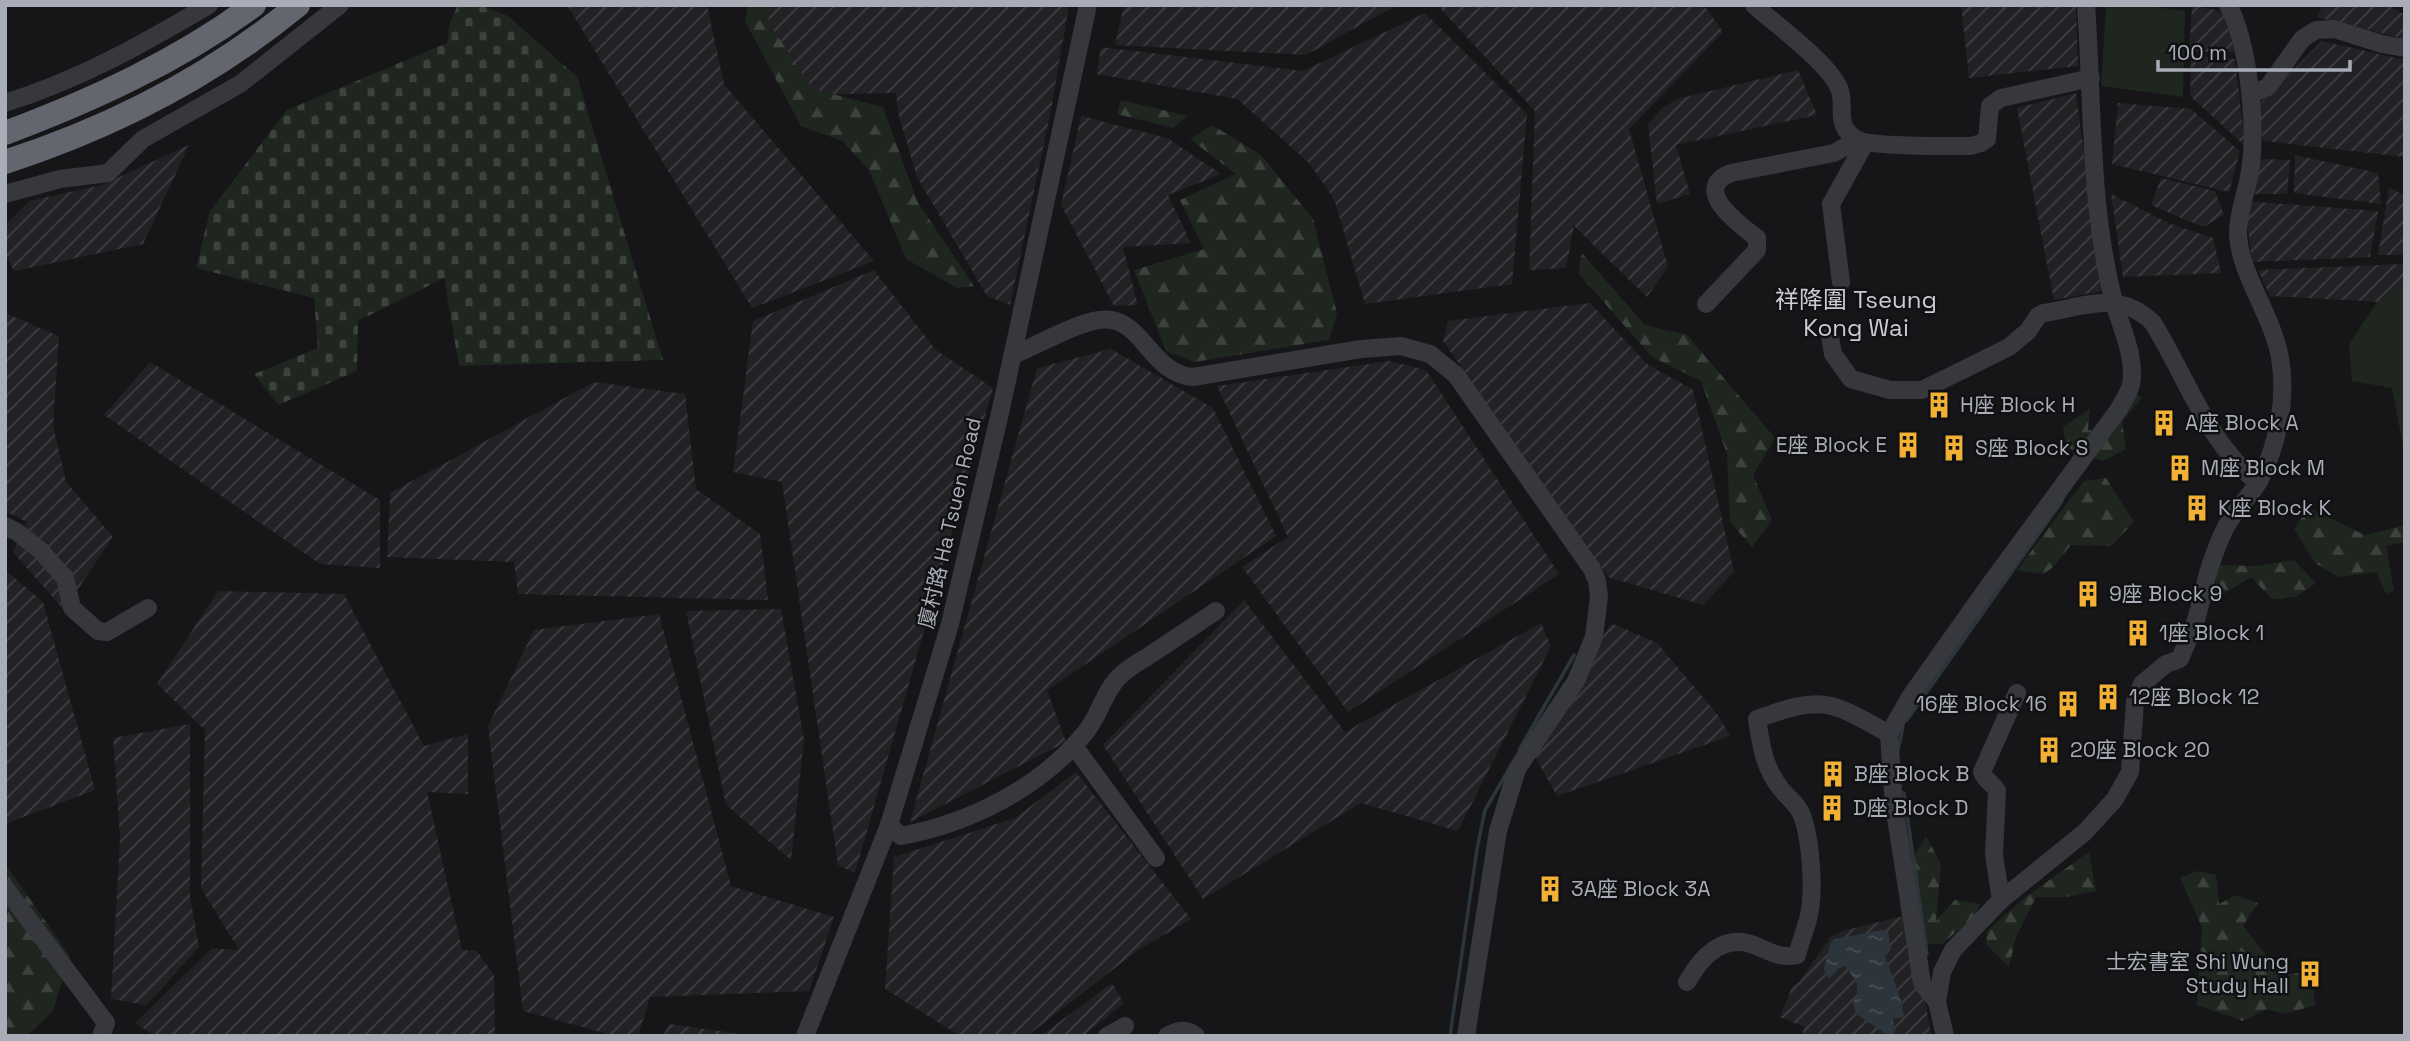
<svg xmlns="http://www.w3.org/2000/svg" width="2410" height="1041" font-family="'Space Grotesk','Noto Sans SC',sans-serif">
  <defs>
    <pattern id="industrial-furrows" width="10" height="10" patternUnits="userSpaceOnUse" patternTransform="scale(1.75)"><rect width="10" height="10" fill="#222225"/><path d="M-1 1l2-2M0 10L10 0M9 11l2-2" fill="none" stroke="#3f3f43"/></pattern>
    <pattern id="forest-firs" width="22" height="20" patternUnits="userSpaceOnUse" patternTransform="scale(1.75)"><rect width="22" height="20" fill="#1e261f"/><path d="M5 1l3.5 6h-7zM16 11l3.5 6h-7z" fill="#3c433d"/></pattern>
    <pattern id="cemetery-stones" width="16" height="16" patternUnits="userSpaceOnUse" patternTransform="scale(1.75)"><rect width="16" height="16" fill="#1e261f"/><path d="M2 7V4a2 2 0 0 1 4 0v3zM10 15v-3a2 2 0 0 1 4 0v3z" fill="#3c433d"/></pattern>
    <pattern id="water-ripples" width="26" height="14" patternUnits="userSpaceOnUse" patternTransform="scale(1.75)"><rect width="26" height="14" fill="#2c353c"/><path d="M2 4q2-2 4 0t4 0M15 11q2-2 4 0t4 0" fill="none" stroke="#485056"/></pattern>
  </defs>
  <rect width="100%" height="100%" fill="#161618"/>
  <g fill="url(#industrial-furrows)">
    <polygon points="567,5 707,5 724,84 874,261 752,308"/>
    <polygon points="757,5 1069,5 1051,110 1010,305 987,296 917,177 898,113 896,93 802,95"/>
    <polygon points="1124,5 1397,5 1306,55 1115,45"/>
    <polygon points="1437,5 1704,5 1723,32 1629,129 1668,267 1647,297 1574,226 1566,268 1529,270 1535,111"/>
    <polygon points="1961,5 2076,5 2078,66 1969,78"/>
    <polygon points="2192,5 2224,12 2238,52 2189,52"/>
    <polygon points="2323,5 2387,5 2405,15 2405,39 2317,17"/>
    <polygon points="1425,13 1527,114 1512,284 1365,304 1334,199 1309,163 1237,99 1097,74 1101,47 1303,71"/>
    <polygon points="2322,41 2405,60 2405,157 2263,141 2258,105"/>
    <polygon points="2191,56 2235,59 2245,146 2190,96"/>
    <polygon points="1798,70 1817,115 1676,145 1690,194 1657,204 1648,124 1661,109 1677,99"/>
    <polygon points="2076,93 2102,291 2054,300 2017,108"/>
    <polygon points="2118,103 2191,109 2240,151 2229,192 2112,164"/>
    <polygon points="1081,116 1167,138 1221,174 1168,195 1191,243 1123,247 1138,305 1114,306 1061,205"/>
    <polygon points="189,145 143,244 14,271 5,253 5,225 29,201 102,185"/>
    <polygon points="2295,155 2378,173 2381,204 2294,193"/>
    <polygon points="2261,159 2290,160 2287,194 2250,194"/>
    <polygon points="2161,178 2215,191 2224,215 2203,227 2151,205"/>
    <polygon points="2389,187 2405,196 2405,255 2378,255"/>
    <polygon points="2111,194 2171,224 2213,238 2221,273 2123,277"/>
    <polygon points="2245,201 2378,211 2370,257 2252,262"/>
    <polygon points="2405,264 2405,301 2400,303 2270,296 2258,270"/>
    <polygon points="874,270 936,350 993,388 855,873 838,865 782,482 733,472 753,321"/>
    <polygon points="1590,303 1647,364 1693,390 1734,572 1703,605 1608,577 1443,341 1448,321"/>
    <polygon points="5,313 59,336 53,425 66,482 113,537 64,610 13,552 27,522 5,511"/>
    <polygon points="1111,349 1213,408 1276,536 1047,690 1066,742 910,822 1037,368"/>
    <polygon points="1390,361 1426,370 1559,574 1348,712 1242,567 1288,537 1217,386"/>
    <polygon points="150,362 380,500 380,568 320,564 104,415"/>
    <polygon points="594,382 685,394 696,489 760,534 768,600 518,594 514,562 387,557 390,493"/>
    <polygon points="5,570 43,602 95,790 5,824"/>
    <polygon points="218,591 344,594 424,746 468,734 468,794 427,792 462,950 477,951 494,975 495,1036 155,1036 135,1023 212,948 239,950 201,888 205,730 157,684"/>
    <polygon points="1244,600 1345,732 1541,623 1551,646 1458,831 1361,803 1203,899 1103,745"/>
    <polygon points="781,609 804,739 791,860 726,805 686,611"/>
    <polygon points="659,614 731,886 834,917 809,991 650,997 638,1036 616,1036 523,1011 488,726 534,630"/>
    <polygon points="1611,623 1657,643 1718,715 1730,736 1557,796 1534,755"/>
    <polygon points="190,724 190,897 199,947 147,1005 111,999 120,838 113,738"/>
    <polygon points="1076,772 1191,919 1138,950 1027,1036 960,1036 885,989 894,857 1015,818"/>
    <polygon points="1899,917 1904,918 1918,986 1926,1005 1931,1036 1802,1036 1804,1027 1780,1017 1792,987 1800,981 1830,937 1842,931"/>
    <polygon points="1112,983 1124,1003 1083,1036 1040,1036"/>
    <polygon points="669,1024 756,1036 663,1036"/>
  </g>
  <g fill="#1e261f">
    <polygon points="2106,5 2139,5 2185,11 2183,97 2101,86"/>
    <polygon points="2405,286 2405,457 2392,388 2352,381 2349,344 2377,302"/>
  </g>
  <g fill="url(#forest-firs)">
    <polygon points="748,5 771,5 768,22 813,89 883,107 917,201 974,286 957,288 906,259 869,170 842,141 801,126 745,21"/>
    <polygon points="1121,100 1188,116 1173,128 1117,114"/>
    <polygon points="1212,125 1261,155 1313,219 1337,313 1329,340 1194,362 1166,351 1134,270 1204,249 1180,200 1236,174 1190,139"/>
    <polygon points="1581,252 1645,325 1687,335 1775,438 1753,475 1772,520 1752,547 1730,522 1727,454 1701,381 1652,357 1579,274"/>
    <polygon points="2136,394 2142,398 2122,421 2126,449 2103,461 2066,447 2063,427 2090,409 2088,430 2108,434"/>
    <polygon points="2106,478 2134,522 2111,546 2071,545 2052,568 2043,574 2017,570 2084,481"/>
    <polygon points="2308,508 2365,535 2405,525 2405,542 2386,546 2394,590 2386,594 2376,572 2339,577 2315,563 2294,529"/>
    <polygon points="2294,560 2316,583 2296,597 2272,599 2251,577 2212,601 2219,565 2258,566"/>
    <polygon points="1926,836 1941,864 1936,921 1955,900 1980,904 1976,915 1942,944 1904,945 1898,883"/>
    <polygon points="2089,852 2096,891 2066,897 2036,897 2016,937 2009,967 1986,944 1987,931 2027,896"/>
    <polygon points="5,864 70,956 53,1011 27,1036 5,1036"/>
    <polygon points="2197,871 2216,875 2219,904 2236,895 2258,903 2243,926 2281,974 2312,973 2315,1005 2285,1014 2267,1009 2243,1021 2197,1005 2202,927 2180,878"/>
  </g>
  <polygon fill="url(#cemetery-stones)" points="458,5 480,5 508,16 577,77 663,360 459,366 444,278 358,321 357,371 278,405 254,374 318,348 314,298 196,268 210,211 287,110 447,43 450,22"/>
  <polygon fill="url(#water-ripples)" points="1882,930 1888,932 1891,950 1885,956 1901,1001 1904,1017 1893,1019 1895,1036 1885,1033 1856,1014 1853,1002 1857,996 1857,984 1846,966 1838,969 1829,979 1824,970 1830,943 1836,939"/>
  <g fill="none" stroke-linecap="round" stroke-linejoin="round">
    <g stroke="#2c353c" stroke-width="3.5">
      <polyline points="1907,720 2062,501"/>
      <polyline points="1519,750 1574,655"/>
      <polyline points="1898,750 1903,727"/>
      <polyline points="1900,792 1904,793 1927,954"/>
      <polyline points="1450,1036 1477,849 1485,810 1509,769"/>
    </g>
    <g stroke="#37383d" stroke-width="18">
      <path d="M1754,5C1776,25 1828,62 1839,88C1847,105 1832,126 1858,140C1871,147 1951,146 1971,146L1981,143L1987,139L1990,106L2001,98L2091,78"/>
      <polyline points="2251,94 2268,87 2302,39 2316,30 2334,29 2382,44 2405,48"/>
      <path d="M5,103C81,79 141,45 209,5"/>
      <polyline points="5,194 60,179 108,173 143,139 240,84 340,5"/>
      <polyline points="1841,282 1831,204 1865,143"/>
      <path d="M1706,304L1757,250V238C1740,225 1690,189 1731,173L1834,153L1857,140"/>
      <path d="M1830,337L1833,354L1851,379L1890,390H1922L2009,347L2028,331L2038,316L2044,313C2086,306 2120,290 2153,323C2187,378 2207,442 2258,483"/>
      <path d="M1012,356C1035,346 1076,323 1099,320C1143,314 1148,373 1193,377L1361,349L1401,346L1430,354L1456,375L1592,569L1597,581L1599,597L1594,637L1576,681L1517,769L1498,831L1466,1036"/>
      <polyline points="5,526 17,532 40,550 65,578 72,608 98,631 107,632 148,608"/>
      <polyline points="1074,746 1156,858"/>
      <path d="M889,825L901,836C970,823 1040,788 1085,733C1100,715 1104,690 1122,674C1131,666 1143,660 1153,653C1174,639 1195,625 1216,611"/>
      <polyline points="5,888 106,1023 101,1036"/>
      <path d="M2001,900L1994,855L1997,791C1993,783 1985,781 1982,772L2017,693"/>
      <path d="M1687,982C1701,957 1723,933 1754,945C1769,951 1780,959 1797,955C1800,943 1805,931 1808,919C1815,895 1811,842 1803,818C1799,805 1789,799 1781,789C1764,768 1761,745 1757,719C1823,695 1829,700 1889,734"/>
      <path d="M1937,1002L1942,972L1953,950L2001,900L2085,832L2115,799L2130,772L2135,702L2142,684L2166,664L2180,659C2185,646 2192,633 2196,620C2202,600 2205,578 2213,558C2217,546 2223,531 2230,520C2239,506 2251,495 2259,481C2278,445 2287,399 2280,358C2273,316 2239,273 2238,233C2238,211 2247,192 2250,171C2257,128 2249,43 2228,5"/>
      <polyline points="805,1036 889,825 950,624 1000,413 1088,5"/>
      <polyline points="1107,1036 1125,1026"/>
      <path d="M1167,1036C1178,1030 1186,1028 1196,1036"/>
      <path d="M1945,1036L1937,1002L1922,983L1894,805L1889,734L1910,697L1988,587L2119,409C2123,401 2129,393 2131,385C2136,356 2121,328 2114,302C2089,205 2093,104 2086,5"/>
    </g>
    <g stroke="#63666e" stroke-width="24">
      <path d="M5,133C93,100 178,61 254,5"/>
      <path d="M5,162C110,128 212,76 298,5"/>
    </g>
  </g>
  <defs>
    <g id="building-bare" transform="scale(2.1)"><path d="M-4-6H4V6H1V3H-1V6H-4ZM-2.5-4.3h1.7v1.8h-1.7ZM.8-4.3h1.7v1.8H.8ZM-2.5-1h1.7V.8h-1.7ZM.8-1h1.7V.8H.8Z" fill="#f2b134" stroke="#111113" stroke-width="2.5" paint-order="stroke"/></g>
  </defs>
  <g fill-rule="evenodd">
    <use href="#building-bare" x="1939" y="405"/>
    <use href="#building-bare" x="2164" y="423"/>
    <use href="#building-bare" x="1908" y="445"/>
    <use href="#building-bare" x="1954" y="448"/>
    <use href="#building-bare" x="2180" y="468"/>
    <use href="#building-bare" x="2197" y="508"/>
    <use href="#building-bare" x="2088" y="594"/>
    <use href="#building-bare" x="2138" y="633"/>
    <use href="#building-bare" x="2108" y="697"/>
    <use href="#building-bare" x="2068" y="704"/>
    <use href="#building-bare" x="2049" y="750"/>
    <use href="#building-bare" x="1833" y="774"/>
    <use href="#building-bare" x="1832" y="808"/>
    <use href="#building-bare" x="1550" y="889"/>
    <use href="#building-bare" x="2310" y="974"/>
  </g>
  <g text-anchor="middle" stroke-width="5" stroke-linejoin="round" paint-order="stroke">
    <g font-size="21" fill="#a8adb8" stroke="#111113" text-anchor="start">
      <text x="1960" y="412">H座 Block H</text>
      <text x="2185" y="430">A座 Block A</text>
      <text x="1887" y="452" text-anchor="end">E座 Block E</text>
      <text x="1975" y="455">S座 Block S</text>
      <text x="2201" y="475">M座 Block M</text>
      <text x="2218" y="515">K座 Block K</text>
      <text x="2109" y="601">9座 Block 9</text>
      <text x="2159" y="640">1座 Block 1</text>
      <text x="2129" y="704">12座 Block 12</text>
      <text x="2047" y="711" text-anchor="end">16座 Block 16</text>
      <text x="2070" y="757">20座 Block 20</text>
      <text x="1854" y="781">B座 Block B</text>
      <text x="1853" y="815">D座 Block D</text>
      <text x="1571" y="896">3A座 Block 3A</text>
      <text x="2289" y="969" text-anchor="end">士宏書室 Shi Wung<tspan x="2289" dy="24">Study Hall</tspan></text>
    </g>
    <g font-size="21" fill="#a8adb8" stroke="#111113">
      <text transform="translate(950 523) rotate(-77)" y="7">廈村路 Ha Tsuen Road</text>
    </g>
    <g font-size="24" fill="#c9ccd4" stroke="#111113">
      <text x="1856" y="308">祥降圍 Tseung<tspan x="1856" dy="28">Kong Wai</tspan></text>
    </g>
  </g>
  <rect width="2410" height="1041" fill="none" stroke="#a8adb8" stroke-width="14"/>
  <path d="M2158 60v10h192v-10" fill="none" stroke="#a8adb8" stroke-width="3.5"/>
  <text x="2168" y="60" font-size="21" fill="#a8adb8" stroke="#111113" stroke-width="5" paint-order="stroke">100 m</text>
</svg>
